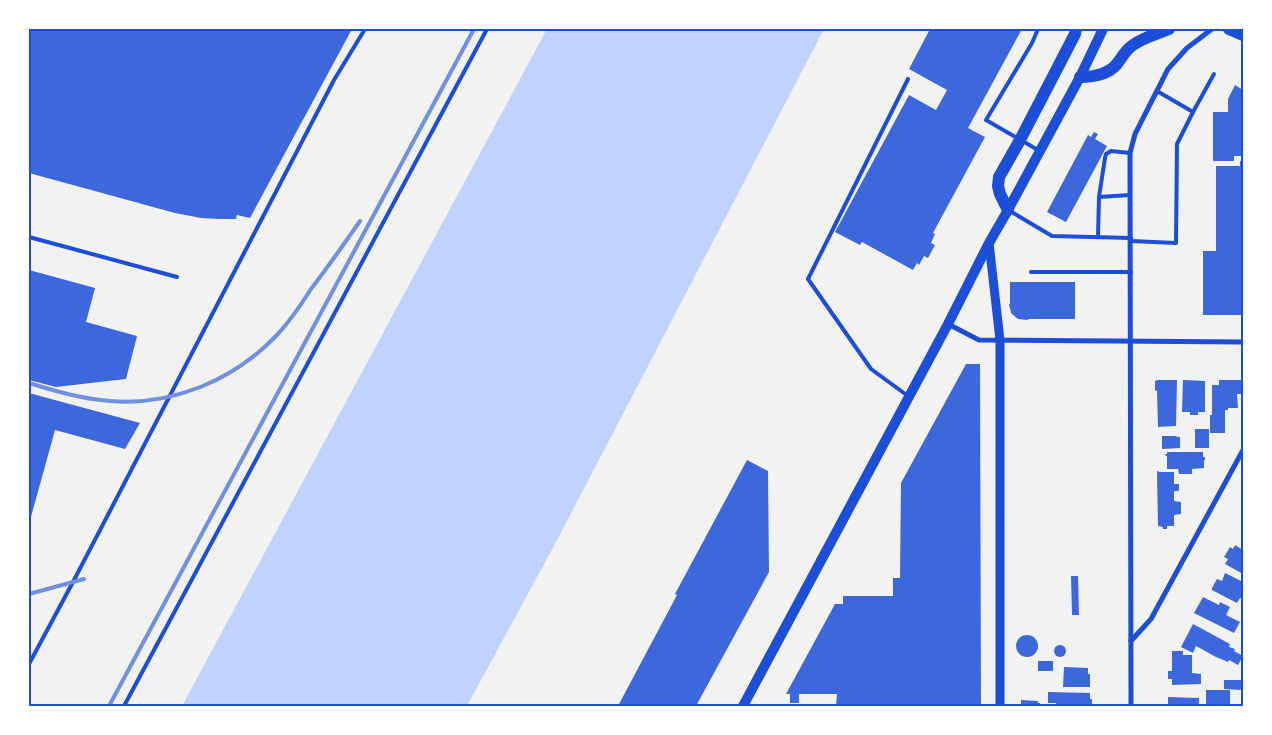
<svg xmlns="http://www.w3.org/2000/svg" width="1272" height="735" font-family="'DM Sans',sans-serif">
  <rect width="100%" height="100%" fill="#f2f2f2"/>
  <polygon fill="#bfd3fe" points="547,29 824,29 556,542 467,706 182,706"/>
  <g fill="#3d67dc">
    <polygon points="29,29 352,29 250,218 237,215 236,219 218,219 201,218 175,213 29,173"/>
    <polygon points="930,29 1022,29 968,128 985,137 933,233 935,234 931,243 935,245 928,258 924,256 919,265 917,263 913,270 862,242 860,245 835,232 909,95 936,110 947,90 909,69"/>
    <polygon points="1235,85 1243,90 1243,156 1234,156 1234,161 1213,161 1213,112 1228,112 1228,99"/>
    <polygon points="1094,132 1098,134 1095,139 1107,146 1066,222 1047,212 1088,135 1091,137"/>
    <polygon points="1240,161 1243,161 1243,315 1203,315 1203,251 1216,251 1216,166 1240,166"/>
    <polygon points="29,270 95,288 86,322 137,336 126,379 56,387 29,380"/>
    <polygon points="1010,282 1075,282 1075,319 1028,319 1028,320 1018,319 1011,313 1009,304 1010,304"/>
    <polygon points="966,364 980,364 981,706 836,706 837,694 799,694 799,703 790,703 790,694 786,694 835,604 843,604 843,596 893,596 893,578 900,578 901,483"/>
    <polygon points="1157,380 1177,380 1176,426 1158,427 1157,390 1155,391 1155,381"/>
    <polygon points="1183,380 1205,381 1205,412 1198,412 1198,415 1190,415 1190,412 1182,412"/>
    <polygon points="1219,380 1243,380 1243,394 1237,394 1238,408 1228,408 1228,410 1225,410 1225,433 1210,433 1210,415 1212,415 1212,385 1219,385"/>
    <polygon points="29,393 140,423 125,449 55,430 29,524"/>
    <rect x="1195" y="429" width="14" height="19"/>
    <polygon points="1162,436 1177,436 1176,437 1180,437 1180,448 1162,449"/>
    <polygon points="1167,452 1203,452 1203,457 1205,457 1205,460 1204,460 1204,468 1192,469 1192,474 1179,474 1178,469 1167,469 1167,456 1166,456 1165,454 1167,454"/>
    <polygon points="747,460 768,471 769,572 696,706 618,706 677,595 675,594"/>
    <polygon points="1157,471 1160,472 1174,472 1174,484 1179,484 1179,491 1174,491 1174,501 1181,502 1181,514 1174,515 1174,526 1167,526 1167,529 1163,529 1163,527 1158,526"/>
    <polygon points="1235,545 1243,550 1243,574 1225,564 1228,559 1224,557 1230,547 1233,549"/>
    <polygon points="1225,573 1243,582 1243,600 1240,598 1237,603 1212,590 1212,588 1217,579 1222,581"/>
    <polygon points="1071,576 1078,576 1079,615 1072,615"/>
    <polygon points="1203,597 1219,605 1220,602 1230,607 1226,615 1240,622 1234,633 1194,613"/>
    <polygon points="1193,624 1230,644 1229,647 1235,649 1234,651 1243,656 1238,665 1229,660 1228,662 1216,657 1196,646 1193,653 1181,647"/>
    <circle cx="1027" cy="646" r="11"/>
    <circle cx="1060" cy="651" r="6"/>
    <polygon points="1172,651 1183,651 1183,655 1192,655 1192,673 1201,674 1201,684 1172,685 1172,679 1168,679 1168,671 1172,671"/>
    <rect x="1038" y="661" width="15" height="10"/>
    <polygon points="1064,667 1088,668 1088,674 1090,674 1090,687 1063,687"/>
    <polygon points="1224,680 1243,680 1243,690 1224,689"/>
    <rect x="1206" y="690" width="24" height="14"/>
    <polygon points="1048,692 1090,693 1090,699 1092,699 1092,706 1056,706 1056,703 1048,703"/>
    <polygon points="1168,697 1199,698 1199,706 1168,706"/>
    <polygon points="1021,700 1038,701 1038,703 1040,703 1040,706 1021,706"/>
  </g>
  <g fill="none" stroke-linecap="round" stroke-linejoin="round">
    <g stroke="#1d4ed8" stroke-width="4">
      <polyline points="1038,29 1032,43 986,120 1038,150"/>
      <polyline points="908,79 808,279 871,369 908,396"/>
      <polyline points="1157,91 1193,112 1214,74"/>
      <polyline points="1099,197 1105,158 1106,154 1111,151 1130,153"/>
      <polyline points="1010,211 1052,236 1131,238"/>
      <polyline points="1098,236 1099,197 1130,195"/>
      <polyline points="29,237 177,277"/>
      <polyline points="1131,241 1176,243 1177,144 1193,112"/>
      <polyline points="1031,272 1131,272"/>
      <polyline points="29,664 73,582 334,80 365,29"/>
      <polyline points="124,706 487,29"/>
    </g>
    <g stroke="#1d4ed8" stroke-width="5">
      <polyline points="948,324 979,340 1243,342"/>
      <polyline points="1131,641 1151,619 1243,450"/>
      <polyline points="1131,706 1130,153 1135,134 1168,69 1187,48 1212,29"/>
    </g>
    <polyline stroke="#1d4ed8" stroke-width="9" points="989,243 1000,340 1000,706"/>
    <polyline stroke="#1d4ed8" stroke-width="10" points="743,706 948,324 989,243 1008,210 1080,77 1103,29"/>
    <g stroke="#1d4ed8" stroke-width="12">
      <polyline points="1229,29 1243,35"/>
      <path d="M1080,77C1093,77 1107,75 1116,65C1122,58 1125,50 1133,45C1144,37 1157,34 1169,29"/>
      <polyline points="1008,210 1000,194 998,186 999,177 1020,140 1075,34 1076,29"/>
    </g>
    <g stroke="#7290e2" stroke-width="4">
      <path d="M29,383C55,391 82,399 110,401C173,406 234,380 277,335C290,321 301,305 311,289C328,267 344,244 360,221"/>
      <polyline points="29,594 84,579"/>
      <polyline points="109,706 474,29"/>
    </g>
  </g>
  <rect width="1272" height="735" fill="none" stroke="#ffffff" stroke-width="60"/>
  <rect x="30" y="30" width="1212" height="675" fill="none" stroke="#1d4ed8" stroke-width="2"/>
</svg>
